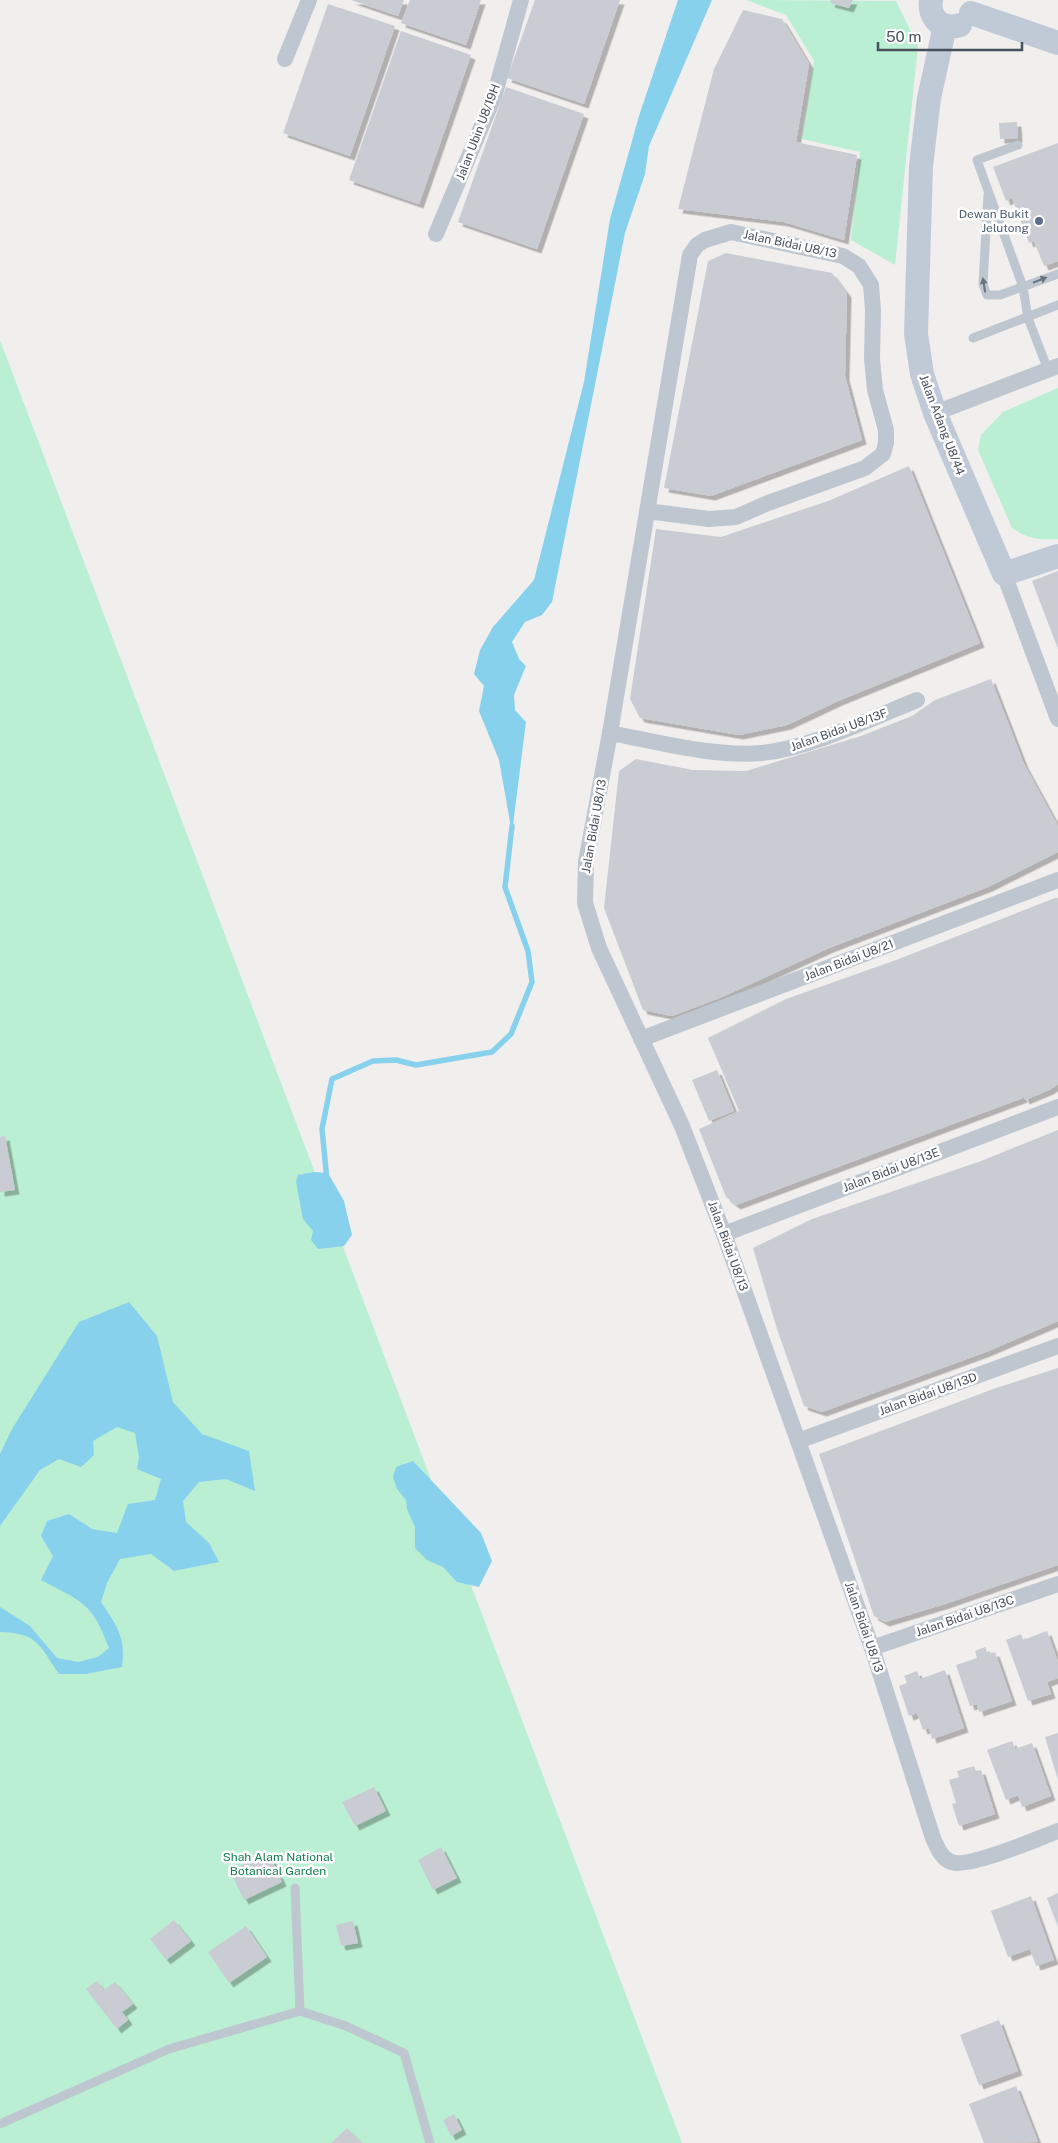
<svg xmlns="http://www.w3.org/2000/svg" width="1058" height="2143" font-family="'Public Sans',sans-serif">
  <defs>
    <filter id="shadow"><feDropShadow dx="4.5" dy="4.5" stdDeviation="0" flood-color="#0004"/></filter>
  </defs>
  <rect width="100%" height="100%" fill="#f1eeee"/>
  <g fill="#bbefd3">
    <polygon points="746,0 896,1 918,46 895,265 851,240 860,152 802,139 814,61 786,15"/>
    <polygon points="0,340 682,2143 0,2143"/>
    <path d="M1058,388V539C1041,541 1025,538 1012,528L978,450L981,435L1003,412Z"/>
  </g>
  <g fill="#87d1ed">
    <polygon points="678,0 712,0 649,146 645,174 625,233 552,602 542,615 525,622 512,642 519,659 526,666 514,695 515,710 526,722 512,833 499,760 479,711 484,686 474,674 480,650 493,627 534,580 584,382 610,219 639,116"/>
    <polygon points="314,1172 328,1173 344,1201 352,1235 344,1246 318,1249 311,1240 313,1231 303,1219 296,1182 298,1175"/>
    <path d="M129,1302L157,1336L173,1402L202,1434L249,1451L255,1491L226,1479L199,1482L183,1501L186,1522L209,1543L219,1562L174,1571L151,1554L120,1559L107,1583L101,1602C117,1626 126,1637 122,1667L86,1674H59C39,1645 38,1633 0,1632V1607L30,1626L57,1658L78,1662L98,1657L109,1648C92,1602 82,1602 41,1580L53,1556L41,1536L47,1521L69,1514L92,1529L117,1533L128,1504L155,1500L161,1479L137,1469L139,1458L135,1433L117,1427L93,1441L94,1455L81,1467L59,1459L40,1470L0,1526V1454L12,1429L79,1322Z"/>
    <polygon points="413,1461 481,1533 492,1561 479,1587 457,1582 443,1567 427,1560 415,1548 415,1527 407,1509 406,1500 397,1489 393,1477 396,1467"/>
  </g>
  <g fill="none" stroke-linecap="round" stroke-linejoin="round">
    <polyline stroke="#87d1ed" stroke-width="5.5" points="327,1180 322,1129 332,1079 373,1061 396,1060 416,1065 492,1052 511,1034 532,982 528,951 505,887 512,826"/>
  </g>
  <g fill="#caccd4" filter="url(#shadow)">
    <polygon points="351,0 404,0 398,16"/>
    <polygon points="410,0 481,0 466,45 401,23"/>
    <polygon points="535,0 620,0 584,104 507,78"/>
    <polygon points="831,0 853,0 849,8 830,3"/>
    <polygon points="328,4 395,26 350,156 283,133"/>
    <polygon points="743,10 782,19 809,64 796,142 857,155 844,240 784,222 678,209 714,69"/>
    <polygon points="401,31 471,55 419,204 349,180"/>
    <polygon points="506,87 584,114 537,249 458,222"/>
    <polygon points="1017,122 1018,138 1000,139 999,123"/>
    <polygon points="1058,143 1058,261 1044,266 1034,241 1029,243 1012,198 1006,201 993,167"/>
    <polygon points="726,253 832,273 847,293 845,376 862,440 711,496 664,488 708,261"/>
    <polygon points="909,466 980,643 838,701 787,725 739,735 640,718 630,699 656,529 721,537 828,501"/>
    <polygon points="1058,571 1058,649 1032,581"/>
    <polygon points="991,679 1024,764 1058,826 1058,852 988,887 829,948 722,997 672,1016 643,1010 604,908 619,771 636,759 693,770 746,771 861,736 912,716 935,700"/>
    <polygon points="1055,898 1058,898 1058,1084 1049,1090 1025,1100 1016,1077 1023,1098 736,1205 726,1197 699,1129 739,1111 708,1038 786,999 896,960"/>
    <polygon points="717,1070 734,1111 709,1121 692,1080"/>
    <polygon points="1058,1130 1058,1321 986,1352 822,1412 804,1406 777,1329 753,1248 812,1219 981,1161"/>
    <polygon points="5,1136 15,1190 0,1192 0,1137"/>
    <polygon points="1058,1368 1058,1565 945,1604 885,1622 874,1616 819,1454 996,1388"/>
    <polygon points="1047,1631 1058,1662 1058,1678 1047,1682 1051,1694 1028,1701 1006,1640 1021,1634 1023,1640"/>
    <polygon points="985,1647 988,1654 995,1652 1012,1701 979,1712 977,1704 970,1706 956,1665 977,1658 975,1651"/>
    <polygon points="945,1670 964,1728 932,1739 929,1728 923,1730 917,1713 909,1716 899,1686 907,1683 904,1676 917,1671 920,1679"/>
    <polygon points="1058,1733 1058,1780 1045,1737"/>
    <polygon points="1012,1741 1015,1749 1032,1743 1051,1796 1022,1807 1018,1795 1006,1800 987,1750"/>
    <polygon points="974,1766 976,1771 981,1770 995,1814 959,1826 952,1804 956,1803 949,1780 959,1777 957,1771"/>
    <polygon points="374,1787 386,1811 355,1826 342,1802"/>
    <polygon points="441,1847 457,1878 433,1890 418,1860"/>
    <polygon points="268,1852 282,1882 244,1900 230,1871"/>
    <polygon points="1058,1893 1058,1927 1047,1898"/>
    <polygon points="1031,1896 1054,1960 1036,1966 1030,1949 1008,1957 991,1911"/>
    <polygon points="174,1920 191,1941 166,1960 150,1939"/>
    <polygon points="353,1921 358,1943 341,1946 336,1925"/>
    <polygon points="246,1926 267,1957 229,1983 208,1952"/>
    <polygon points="97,1981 104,1990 115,1982 133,2004 122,2012 128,2020 117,2029 86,1989"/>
    <polygon points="999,2020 1018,2071 979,2085 960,2035"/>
    <polygon points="1016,2086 1038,2142 984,2143 969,2104"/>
    <polygon points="454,2114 462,2130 451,2136 443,2120"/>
    <polygon points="347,2128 362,2143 331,2143"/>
  </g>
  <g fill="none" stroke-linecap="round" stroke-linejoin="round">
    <g stroke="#bec7d0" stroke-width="9">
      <polyline points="1018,145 977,160 1023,287 1028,318 1048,370"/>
      <polyline points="988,195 983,284 987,295 1000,295 1058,274"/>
      <polyline points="973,338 1058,305"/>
      <polyline points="295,1888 300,2011"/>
      <polyline points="0,2124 169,2049 300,2011 346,2026 404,2053 430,2143"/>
    </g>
    <g stroke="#bec7d0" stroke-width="16">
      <polyline points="285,59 309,0"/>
      <polyline points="436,234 494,97 521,0"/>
      <polyline points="935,413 1058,366"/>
      <path d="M647,511L709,519L736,517L768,503L865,468L883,454L886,443V430L875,390L872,359L873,310L871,285L859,266L843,256L731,232L705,240L697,245L690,255L610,733L586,862L585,903L599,948L682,1126L724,1234L872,1648L933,1838C937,1847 941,1858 951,1862C968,1869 1039,1838 1058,1831"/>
      <polyline points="1004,574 1058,719"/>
      <path d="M610,733C659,742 712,757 762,753C811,748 870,719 917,700"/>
      <polyline points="641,1039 1058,880"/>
      <polyline points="724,1234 1058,1107"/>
      <polyline points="798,1441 1058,1346"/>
      <polyline points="872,1648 1058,1584"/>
    </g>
    <g stroke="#c0cad7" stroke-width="24">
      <path d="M931,0C928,18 942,31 960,25"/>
      <polyline points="971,13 1058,43"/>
      <polyline points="945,26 929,98 921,166 916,334 922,374 935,413 1004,574 1058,556"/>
    </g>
  </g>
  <defs><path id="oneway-solid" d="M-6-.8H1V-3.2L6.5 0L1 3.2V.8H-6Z" transform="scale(1.25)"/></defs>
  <g fill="#6a747f">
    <use href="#oneway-solid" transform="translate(1040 280) rotate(-21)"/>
    <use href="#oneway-solid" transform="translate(984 285) rotate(-99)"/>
  </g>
  <circle fill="#5c6f8a" stroke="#fff" stroke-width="2" cx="1039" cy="221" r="5"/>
  <g text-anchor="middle" stroke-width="5" stroke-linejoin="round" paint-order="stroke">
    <g font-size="12" fill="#46505c" stroke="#fff">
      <text transform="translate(478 132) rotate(-69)" y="4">Jalan Ubin U8/19H</text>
      <text transform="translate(790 244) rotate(12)" y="4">Jalan Bidai U8/13</text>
      <text transform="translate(942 425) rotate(69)" y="4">Jalan Adang U8/44</text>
      <text transform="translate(839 730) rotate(-20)" y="4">Jalan Bidai U8/13F</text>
      <text transform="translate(594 826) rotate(-80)" y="4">Jalan Bidai U8/13</text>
      <text transform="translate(849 960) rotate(-21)" y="4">Jalan Bidai U8/21</text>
      <text transform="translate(891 1170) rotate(-21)" y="4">Jalan Bidai U8/13E</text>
      <text transform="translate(728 1246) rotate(70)" y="4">Jalan Bidai U8/13</text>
      <text transform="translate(928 1394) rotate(-20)" y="4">Jalan Bidai U8/13D</text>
      <text transform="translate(965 1616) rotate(-19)" y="4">Jalan Bidai U8/13C</text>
      <text transform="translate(864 1627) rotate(71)" y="4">Jalan Bidai U8/13</text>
    </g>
    <g font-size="12" fill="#4e5e75" stroke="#fff" text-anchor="end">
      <text x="1029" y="218">Dewan Bukit<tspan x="1029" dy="14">Jelutong</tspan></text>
    </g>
    <g font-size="12" fill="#157e51" stroke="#fff">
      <text x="278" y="1861">Shah Alam National<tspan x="278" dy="14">Botanical Garden</tspan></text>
    </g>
  </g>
  <path d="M878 42v8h144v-8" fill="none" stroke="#46505c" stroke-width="2.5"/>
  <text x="886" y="42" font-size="15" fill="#46505c" stroke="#ffffff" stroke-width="4" paint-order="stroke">50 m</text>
</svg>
